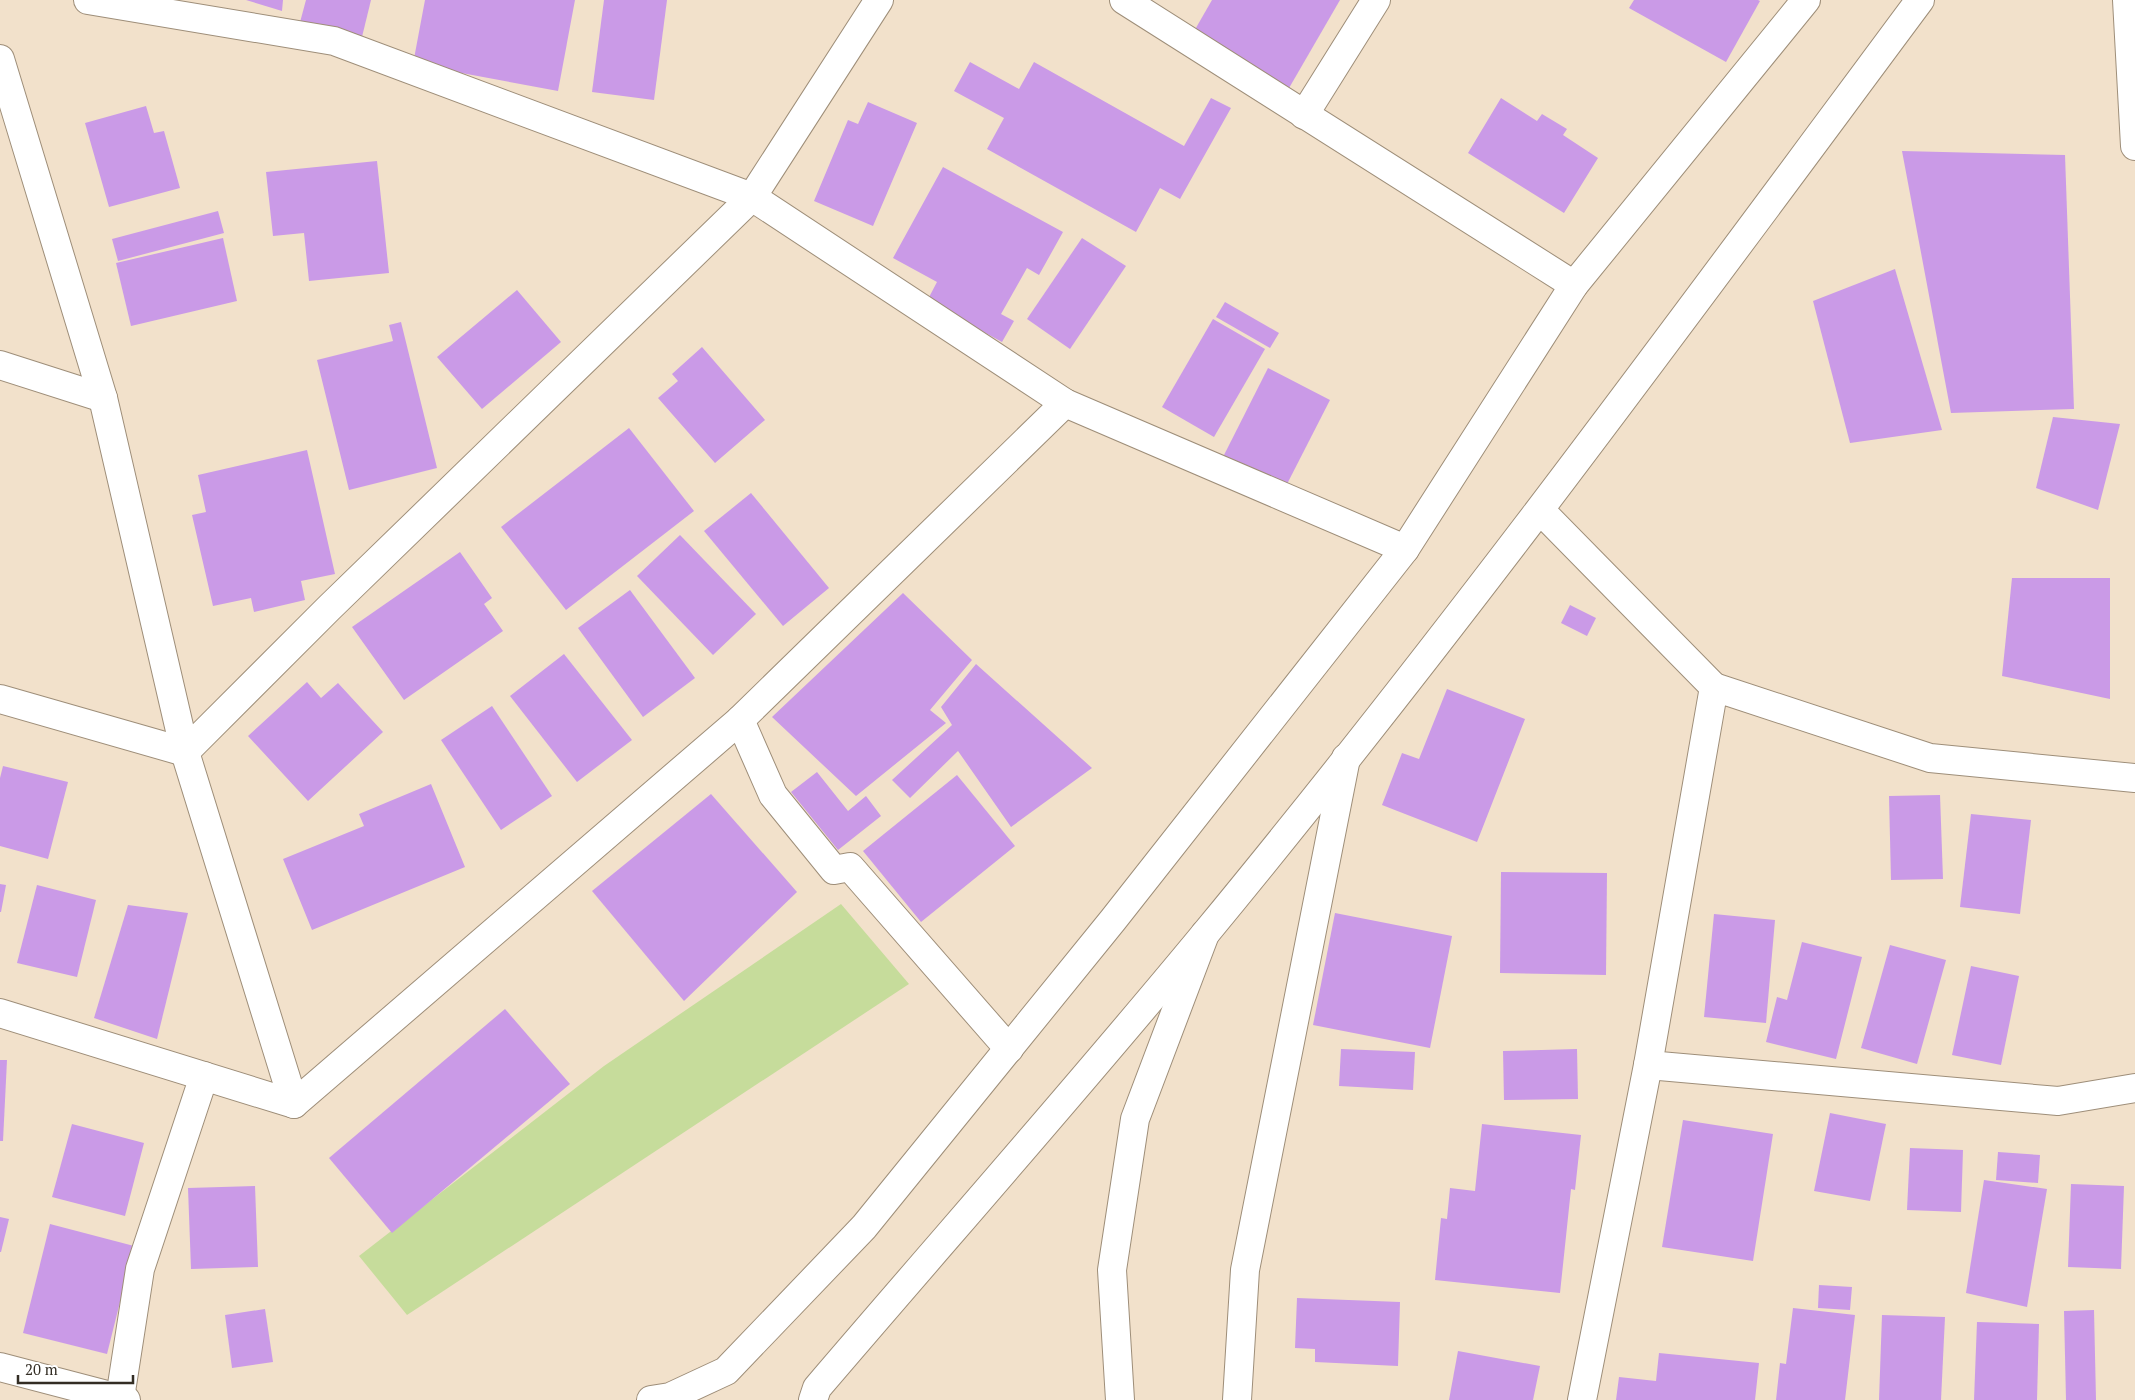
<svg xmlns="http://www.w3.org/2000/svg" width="2135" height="1400" font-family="'PT Serif',serif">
  <rect width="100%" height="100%" fill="#f2e1cb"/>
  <polygon fill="#c6dc9b" points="841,904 909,984 407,1315 359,1256 604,1066"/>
  <g fill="#ca9ae7">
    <polygon points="246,0 283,0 282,11"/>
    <polygon points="306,0 371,0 361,41 299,26"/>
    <polygon points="425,0 575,0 558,91 413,64"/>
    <polygon points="604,0 667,0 654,100 592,92"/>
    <polygon points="1212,0 1340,0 1285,95 1189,40"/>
    <polygon points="1634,0 1758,0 1760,1 1726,62 1629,8"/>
    <polygon points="970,62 1019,89 1034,62 1184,146 1211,98 1231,108 1180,199 1160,188 1136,232 987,149 1004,118 954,91"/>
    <polygon points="1501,98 1537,121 1542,114 1567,129 1563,135 1598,158 1564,213 1468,153"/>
    <polygon points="868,102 917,123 873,226 814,201 848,120 858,124"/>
    <polygon points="146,106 154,133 164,131 180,188 109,207 85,123"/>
    <polygon points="1902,151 2065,155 2074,409 1951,413"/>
    <polygon points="377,161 389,273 309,281 304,233 273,236 266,172"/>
    <polygon points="943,167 1063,232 1039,275 1027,268 1001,314 1014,321 1002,342 927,301 937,282 893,258"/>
    <polygon points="218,211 224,233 118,261 112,239"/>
    <polygon points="223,238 237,301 131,326 116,263"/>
    <polygon points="1082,238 1126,266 1070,349 1027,319"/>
    <polygon points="1895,269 1942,430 1850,443 1813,301"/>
    <polygon points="517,290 561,342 482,409 437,357"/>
    <polygon points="1225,302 1279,333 1270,348 1216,317"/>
    <polygon points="1213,319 1265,349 1214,437 1162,407"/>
    <polygon points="401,322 437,468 349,490 317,360 393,341 389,325"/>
    <polygon points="702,347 765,420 715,463 658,398 678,381 672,374"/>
    <polygon points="1268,368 1330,400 1285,488 1223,457"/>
    <polygon points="2053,417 2120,424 2098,510 2036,488"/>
    <polygon points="629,428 694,511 566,610 501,527"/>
    <polygon points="307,450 335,574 301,581 305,600 254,612 251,598 213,606 192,515 206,512 198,475"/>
    <polygon points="751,493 829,588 783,626 704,531"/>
    <polygon points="680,535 756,614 713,655 637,576"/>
    <polygon points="460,552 492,598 484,604 503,631 404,700 352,627"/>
    <polygon points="2012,578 2110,578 2110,699 2002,676"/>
    <polygon points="630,590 695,678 643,717 578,628"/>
    <polygon points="903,593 972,660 930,710 946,723 856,796 772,717"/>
    <polygon points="1570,605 1596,618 1587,636 1561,623"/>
    <polygon points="564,654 632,740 577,782 510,696"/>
    <polygon points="976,664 1092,768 1011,827 958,751 910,798 892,780 952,725 941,707"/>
    <polygon points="307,682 321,698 338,683 383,732 308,801 248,736"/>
    <polygon points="1447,689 1525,719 1477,842 1382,805 1402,753 1419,759"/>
    <polygon points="492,706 552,796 501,830 441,740"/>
    <polygon points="3,766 68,782 48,859 0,846 0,778"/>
    <polygon points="817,772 848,811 866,796 881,816 838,850 791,792"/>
    <polygon points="957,775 1015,846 921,922 863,851"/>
    <polygon points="431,784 465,867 312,930 283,859 364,826 359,814"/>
    <polygon points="711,794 797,892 684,1001 592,891"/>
    <polygon points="1940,795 1943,879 1891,880 1889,796"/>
    <polygon points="1971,814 2031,820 2020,914 1960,907"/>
    <polygon points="1501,872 1607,873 1606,975 1500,973"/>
    <polygon points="0,884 6,885 1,912 0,912"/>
    <polygon points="37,885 96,900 77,977 17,963"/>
    <polygon points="128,905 188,913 157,1039 94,1018"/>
    <polygon points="1335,913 1452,936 1430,1048 1313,1025"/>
    <polygon points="1714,914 1775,920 1766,1023 1704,1017"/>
    <polygon points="1802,942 1862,957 1836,1059 1766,1042 1777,997 1787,1000"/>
    <polygon points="1890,945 1946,960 1917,1064 1861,1048"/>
    <polygon points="1971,966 2019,976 2001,1065 1952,1055"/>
    <polygon points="505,1009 570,1084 392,1233 329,1158"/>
    <polygon points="1341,1049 1415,1052 1413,1090 1339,1086"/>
    <polygon points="1577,1049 1578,1099 1504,1100 1503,1051"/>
    <polygon points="0,1060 7,1060 3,1141 0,1141"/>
    <polygon points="1830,1113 1886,1124 1870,1201 1814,1191"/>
    <polygon points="1683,1120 1773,1134 1753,1261 1662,1247"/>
    <polygon points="72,1124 144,1143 125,1216 52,1197"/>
    <polygon points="1482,1124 1581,1135 1575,1190 1571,1189 1560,1293 1435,1280 1441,1218 1447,1219 1450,1188 1475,1191"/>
    <polygon points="1910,1148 1963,1150 1961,1212 1907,1210"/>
    <polygon points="1998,1152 2040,1155 2038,1183 1996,1180"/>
    <polygon points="1984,1180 2047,1189 2027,1307 1966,1293"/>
    <polygon points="2071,1184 2124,1186 2121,1269 2068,1267"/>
    <polygon points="255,1186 258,1267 191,1269 188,1188"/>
    <polygon points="0,1217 9,1219 1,1252 0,1252"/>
    <polygon points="50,1224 134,1246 107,1354 23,1333"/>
    <polygon points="1819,1285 1852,1287 1850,1310 1818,1308"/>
    <polygon points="1297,1298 1400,1302 1398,1366 1315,1362 1315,1349 1295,1348"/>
    <polygon points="1793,1308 1855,1315 1845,1400 1776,1400 1780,1363 1786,1364"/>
    <polygon points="265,1309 273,1362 232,1368 225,1315"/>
    <polygon points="2094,1310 2096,1400 2066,1400 2064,1311"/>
    <polygon points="1882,1315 1945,1317 1941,1400 1879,1400"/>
    <polygon points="1977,1322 2039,1324 2037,1400 1974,1400"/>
    <polygon points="1458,1351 1540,1366 1533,1400 1449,1400"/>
    <polygon points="1659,1353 1759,1363 1755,1400 1616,1400 1619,1377 1656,1381"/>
  </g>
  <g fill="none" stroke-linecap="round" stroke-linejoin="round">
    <g stroke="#9e8e79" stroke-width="30">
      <g id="minor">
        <polyline points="88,0 334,41 752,197 1065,403 1405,549"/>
        <polyline points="1124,0 1574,285"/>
        <polyline points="2127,0 2135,146"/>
        <polyline points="0,59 103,398 185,752 294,1104"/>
        <polyline points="1304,115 1376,0"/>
        <polyline points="0,365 103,398"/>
        <polyline points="1541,511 1714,687"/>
        <polyline points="0,699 185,752 329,608 752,197 879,0"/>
        <polyline points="740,720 773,795 834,870 850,867 1009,1049"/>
        <polyline points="0,1013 294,1104 740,720 1065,403"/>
        <polyline points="1648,1065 2058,1101 2135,1088"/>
        <polyline points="120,1398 140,1269 204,1076"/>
        <polyline points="1237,1400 1245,1270 1346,758"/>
        <polyline points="1582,1400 1648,1065 1714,687 1930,758 2135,778"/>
      </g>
    </g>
    <g stroke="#9e8e79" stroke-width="30">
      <g id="major">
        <polyline points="651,1400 670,1397 726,1371 864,1227 1113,920 1405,549 1574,285 1806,0"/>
        <path d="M813,1400L817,1388C946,1237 1078,1088 1205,934C1455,631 1686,315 1920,0"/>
      </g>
    </g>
    <g stroke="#9e8e79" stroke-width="30">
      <g id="highway">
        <polyline points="0,1367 126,1400"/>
        <polyline points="1120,1400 1112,1270 1135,1119 1205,934"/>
      </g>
    </g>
    <use href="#minor" stroke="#fff" stroke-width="28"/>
    <use href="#major" stroke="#fff" stroke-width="28"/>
    <use href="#highway" stroke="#fff" stroke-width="28"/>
  </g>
  <path d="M18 1375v8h115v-8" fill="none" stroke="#332d24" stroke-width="2.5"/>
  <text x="25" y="1375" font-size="15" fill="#332d24" stroke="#ffffff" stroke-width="4" paint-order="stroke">20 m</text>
</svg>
